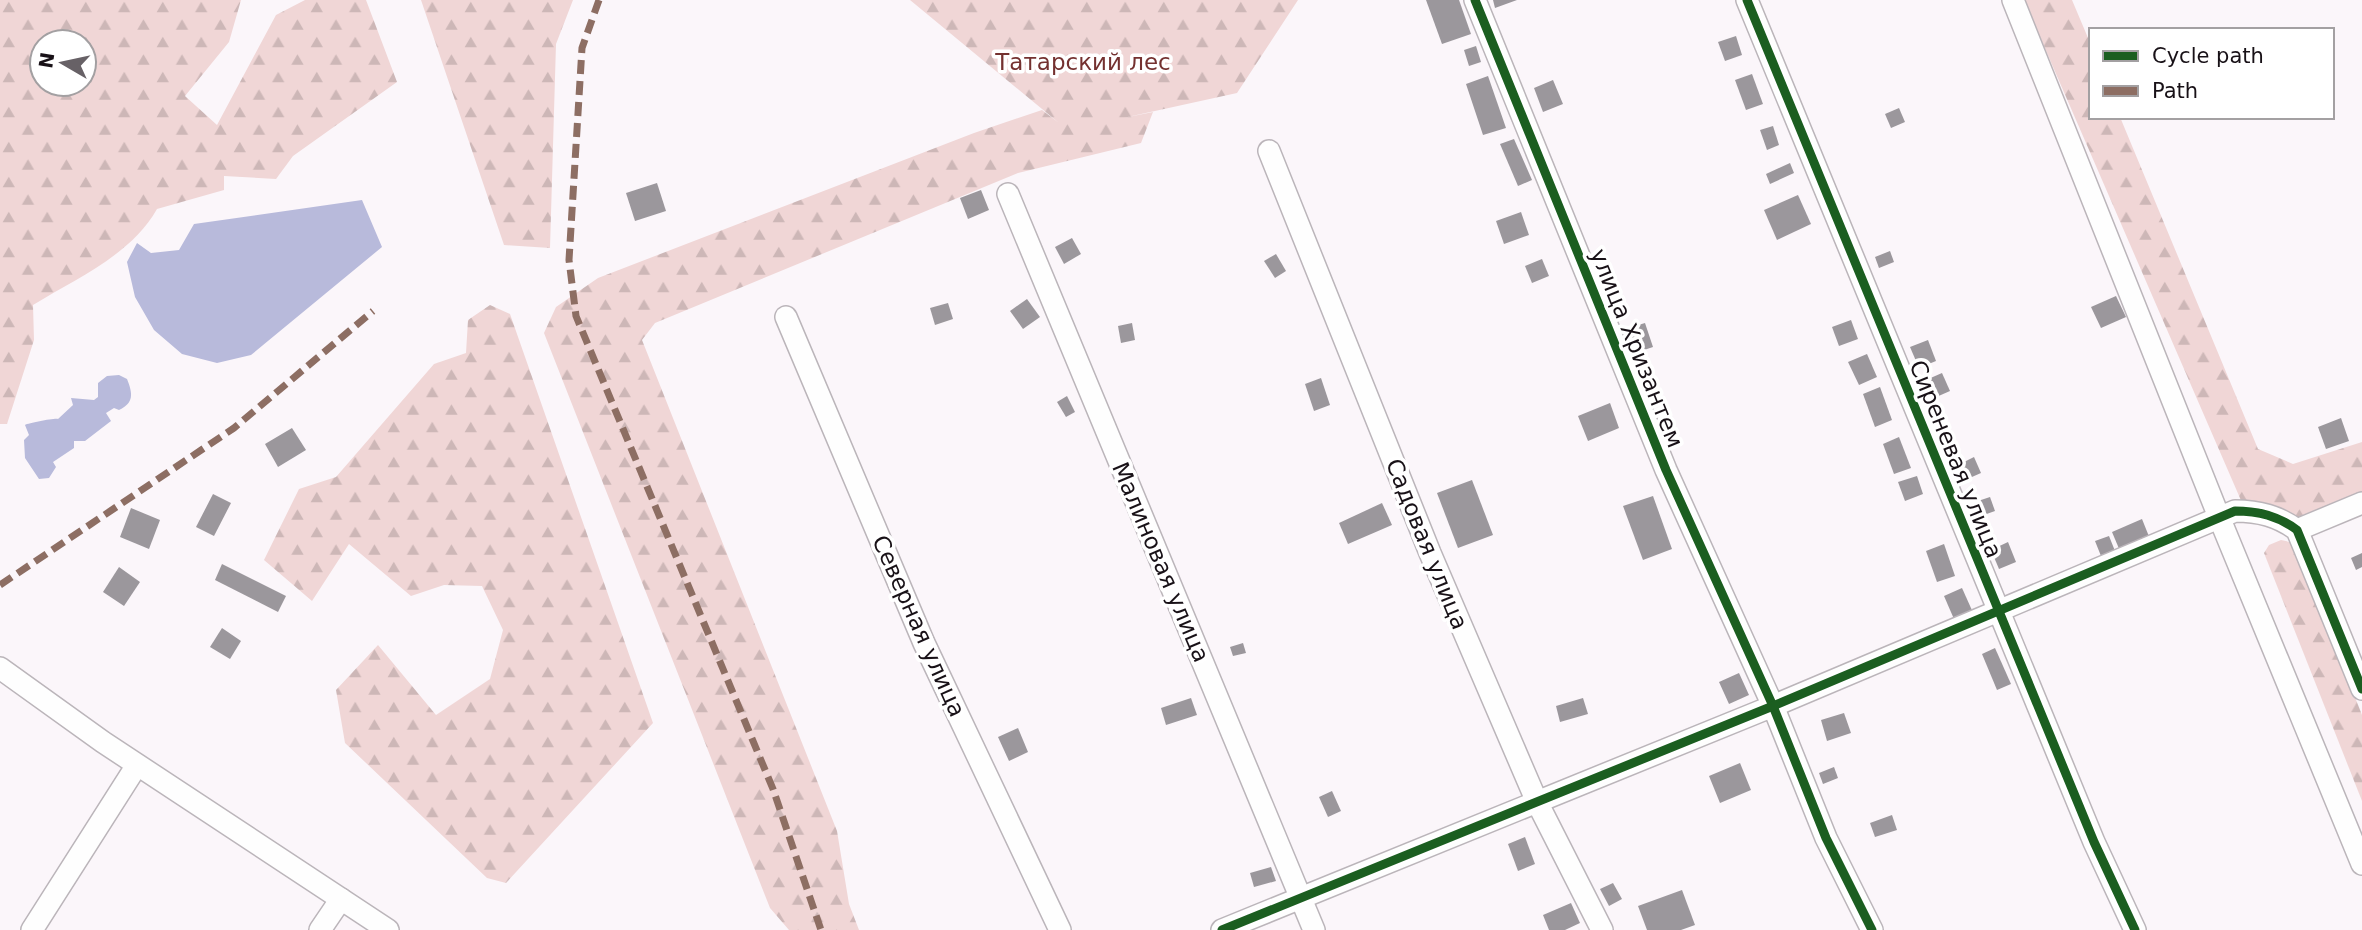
<svg xmlns="http://www.w3.org/2000/svg" width="2362" height="930" font-family="'DejaVu Sans',sans-serif">
  <defs>
    <pattern id="forest-firs" width="22" height="20" patternUnits="userSpaceOnUse" patternTransform="scale(1.75)"><rect width="22" height="20" fill="#f0d6d6"/><path d="M5 1l3.5 6h-7zM16 11l3.5 6h-7z" fill="#cdb7b7"/></pattern>
  </defs>
  <rect width="100%" height="100%" fill="#fbf6fa"/>
  <g fill="url(#forest-firs)" fill-rule="evenodd">
    <path d="M0,0H241L229,42L185,96L217,125L276,15L305,0H366L397,82L293,156L276,179L224,176V190L157,209C131,255 77,278 33,305L34,340L7,424H0ZM42,42H84V84H42Z"/>
    <polygon points="421,0 573,0 556,44 550,248 504,245"/>
    <polygon points="910,0 1298,0 1237,93 1123,118 1153,112 1141,143 1018,173 655,323 642,340 837,831 849,904 859,930 789,930 770,908 544,333 556,307 598,278 974,133 1042,110 1059,123"/>
    <polygon points="2024,0 2072,0 2091,45 2091,117 2120,117 2258,449 2293,464 2362,442 2362,493 2296,518 2243,505"/>
    <polygon points="490,305 510,314 653,723 506,883 487,878 345,743 336,690 378,645 436,715 490,679 503,630 482,586 444,585 411,596 349,544 312,601 264,560 299,489 336,477 434,364 466,353 468,320"/>
    <polygon points="2281,540 2294,543 2362,715 2362,801 2264,553 2269,545"/>
  </g>
  <g fill="#b8badb">
    <polygon points="362,200 382,247 251,355 217,363 182,354 154,330 135,297 127,262 137,243 151,253 179,250 194,224"/>
    <path d="M119,375L127,379C133,394 134,403 119,410L114,408L106,413L111,421L85,441H74V448L53,462L56,467L49,478L39,479L25,458L24,440L29,435L25,425C29,423 54,418 58,419L73,405L71,398L94,400L98,397V383L107,376Z"/>
  </g>
  <g fill="#9b979c">
    <polygon points="1426,0 1459,0 1471,34 1442,44"/>
    <polygon points="1493,0 1517,0 1495,8"/>
    <polygon points="1736,36 1742,55 1725,61 1718,42"/>
    <polygon points="1476,46 1481,62 1469,66 1464,50"/>
    <polygon points="1752,74 1763,104 1746,110 1735,80"/>
    <polygon points="1488,76 1506,128 1483,135 1466,84"/>
    <polygon points="1553,80 1563,104 1543,112 1534,88"/>
    <polygon points="1899,108 1905,122 1891,128 1885,114"/>
    <polygon points="1773,126 1779,145 1767,150 1760,130"/>
    <polygon points="1514,139 1532,180 1518,186 1500,144"/>
    <polygon points="1790,163 1794,173 1770,184 1766,174"/>
    <polygon points="657,183 666,211 635,221 626,193"/>
    <polygon points="981,190 989,210 968,219 960,198"/>
    <polygon points="1798,195 1811,224 1777,240 1764,210"/>
    <polygon points="1521,212 1529,235 1504,244 1496,221"/>
    <polygon points="1072,238 1081,254 1064,264 1055,247"/>
    <polygon points="1890,251 1894,262 1879,268 1875,257"/>
    <polygon points="1276,254 1286,271 1275,278 1264,261"/>
    <polygon points="1542,259 1549,276 1532,283 1525,266"/>
    <polygon points="2116,296 2126,317 2101,328 2091,307"/>
    <polygon points="1027,299 1040,317 1023,329 1010,311"/>
    <polygon points="948,303 953,319 935,325 930,308"/>
    <polygon points="1851,320 1858,339 1839,346 1832,327"/>
    <polygon points="1132,323 1135,340 1121,343 1118,326"/>
    <polygon points="1645,323 1653,347 1632,354 1625,329"/>
    <polygon points="1928,340 1936,361 1919,368 1910,347"/>
    <polygon points="1867,354 1877,377 1859,385 1848,362"/>
    <polygon points="1942,373 1950,391 1934,398 1926,380"/>
    <polygon points="1321,378 1330,405 1314,411 1305,384"/>
    <polygon points="1880,387 1892,420 1875,427 1863,394"/>
    <polygon points="1067,396 1075,412 1066,417 1057,402"/>
    <polygon points="1610,403 1619,428 1588,441 1578,416"/>
    <polygon points="2341,418 2349,441 2326,449 2318,427"/>
    <polygon points="292,428 306,450 278,467 265,444"/>
    <polygon points="1899,437 1911,468 1894,474 1883,444"/>
    <polygon points="1974,457 1981,473 1965,480 1958,465"/>
    <polygon points="1917,476 1923,494 1905,501 1898,482"/>
    <polygon points="1472,480 1493,535 1458,548 1437,493"/>
    <polygon points="213,494 231,503 214,536 196,527"/>
    <polygon points="1653,496 1672,549 1643,560 1623,506"/>
    <polygon points="1990,497 1995,511 1981,516 1975,502"/>
    <polygon points="1382,503 1392,525 1348,544 1339,523"/>
    <polygon points="131,508 160,520 149,549 120,537"/>
    <polygon points="2142,519 2150,539 2120,551 2112,532"/>
    <polygon points="2109,536 2115,551 2101,556 2095,541"/>
    <polygon points="2008,542 2016,562 1999,569 1991,550"/>
    <polygon points="1944,544 1955,576 1937,582 1926,551"/>
    <polygon points="2362,553 2362,567 2356,570 2351,558"/>
    <polygon points="222,564 286,596 278,612 215,580"/>
    <polygon points="119,567 140,582 124,606 103,592"/>
    <polygon points="1962,588 1975,617 1957,626 1944,596"/>
    <polygon points="222,628 241,641 230,659 210,647"/>
    <polygon points="1243,643 1246,653 1233,656 1230,647"/>
    <polygon points="1995,648 2011,684 1997,690 1982,654"/>
    <polygon points="1739,673 1749,695 1729,704 1719,682"/>
    <polygon points="1191,698 1197,715 1166,725 1161,708"/>
    <polygon points="1583,698 1588,714 1560,722 1556,706"/>
    <polygon points="1844,713 1851,733 1827,741 1821,720"/>
    <polygon points="1018,728 1028,752 1009,761 998,737"/>
    <polygon points="1740,763 1751,790 1720,803 1709,776"/>
    <polygon points="1834,767 1838,778 1823,784 1819,773"/>
    <polygon points="1332,791 1341,811 1328,817 1319,797"/>
    <polygon points="1892,815 1897,830 1875,837 1870,823"/>
    <polygon points="1525,837 1535,864 1518,871 1508,844"/>
    <polygon points="1271,867 1276,881 1254,887 1250,873"/>
    <polygon points="1613,883 1622,899 1609,906 1600,889"/>
    <polygon points="1682,890 1695,925 1681,930 1647,930 1638,906"/>
    <polygon points="1571,903 1580,923 1565,930 1549,930 1543,915"/>
  </g>
  <g fill="none" stroke-linecap="round" stroke-linejoin="round">
    <g stroke="#bbb5ba" stroke-width="24">
      <g id="minor">
        <polyline points="1475,0 1666,470 1773,706 1826,838 1872,930"/>
        <polyline points="1747,0 2094,842 2135,930"/>
        <polyline points="2013,0 2219,517 2362,864"/>
        <polyline points="1269,151 1430,553 1537,802 1602,930"/>
        <polyline points="1008,194 1314,930"/>
        <polyline points="786,317 924,643 1060,930"/>
        <polyline points="2297,530 2362,503"/>
        <polyline points="0,668 103,742 388,930"/>
        <polyline points="32,930 137,765"/>
        <polyline points="320,930 341,899"/>
        <path d="M1222,930L1773,706L2235,511C2259,511 2278,516 2297,530L2362,689"/>
      </g>
    </g>
    <use href="#minor" stroke="#fefefe" stroke-width="21"/>
    <g stroke="#8d6e63" stroke-width="7" stroke-dasharray="14 7" stroke-linecap="butt">
      <polyline points="599,0 582,48 569,260 576,316 773,789 821,930"/>
      <polyline points="0,585 234,428 373,311"/>
    </g>
    <g stroke="#fff" stroke-width="13">
      <g id="cycleway">
        <polyline points="1475,0 1666,470 1773,706 1826,838 1872,930"/>
        <polyline points="1747,0 2094,842 2135,930"/>
        <path d="M1222,930L1773,706L2235,511C2259,511 2278,516 2297,530L2362,689"/>
      </g>
    </g>
    <use href="#cycleway" stroke="#1b5e20" stroke-width="9"/>
  </g>
  <g text-anchor="middle" stroke-width="7" stroke-linejoin="round" paint-order="stroke">
    <g font-size="23" fill="#743130" stroke="#fff">
      <text x="1083" y="70">Татарский лес</text>
    </g>
    <g font-size="23" fill="#181117" stroke="#fff">
      <text transform="translate(1637 348) rotate(68)" y="8">улица Хризантем</text>
      <text transform="translate(1956 459) rotate(68)" y="8">Сиреневая улица</text>
      <text transform="translate(1427 544) rotate(68)" y="8">Садовая улица</text>
      <text transform="translate(1161 562) rotate(67)" y="8">Малиновая улица</text>
      <text transform="translate(919 626) rotate(66)" y="8">Северная улица</text>
    </g>
  </g>
  <rect x="2089" y="28" width="245" height="91" fill="#ffffff" stroke="#a3a0a2" stroke-width="2"/>
  <rect x="2103" y="51" width="35" height="10" fill="#1b5e20" stroke="#a3a0a2" stroke-width="2"/>
  <text x="2152" y="63" font-size="21" fill="#181117">Cycle path</text>
  <rect x="2103" y="86" width="35" height="10" fill="#8d6e63" stroke="#a3a0a2" stroke-width="2"/>
  <text x="2152" y="98" font-size="21" fill="#181117">Path</text>
  <g transform="translate(63 63) rotate(279)"><circle r="33" fill="#ffffff" stroke="#a3a0a2" stroke-width="2"/>
  <path d="M0-5L12 26L0 18L-12 26Z" fill="#676166"/>
  <text y="-10" font-size="19" font-weight="bold" text-anchor="middle" fill="#181117">N</text>
  </g>
</svg>
